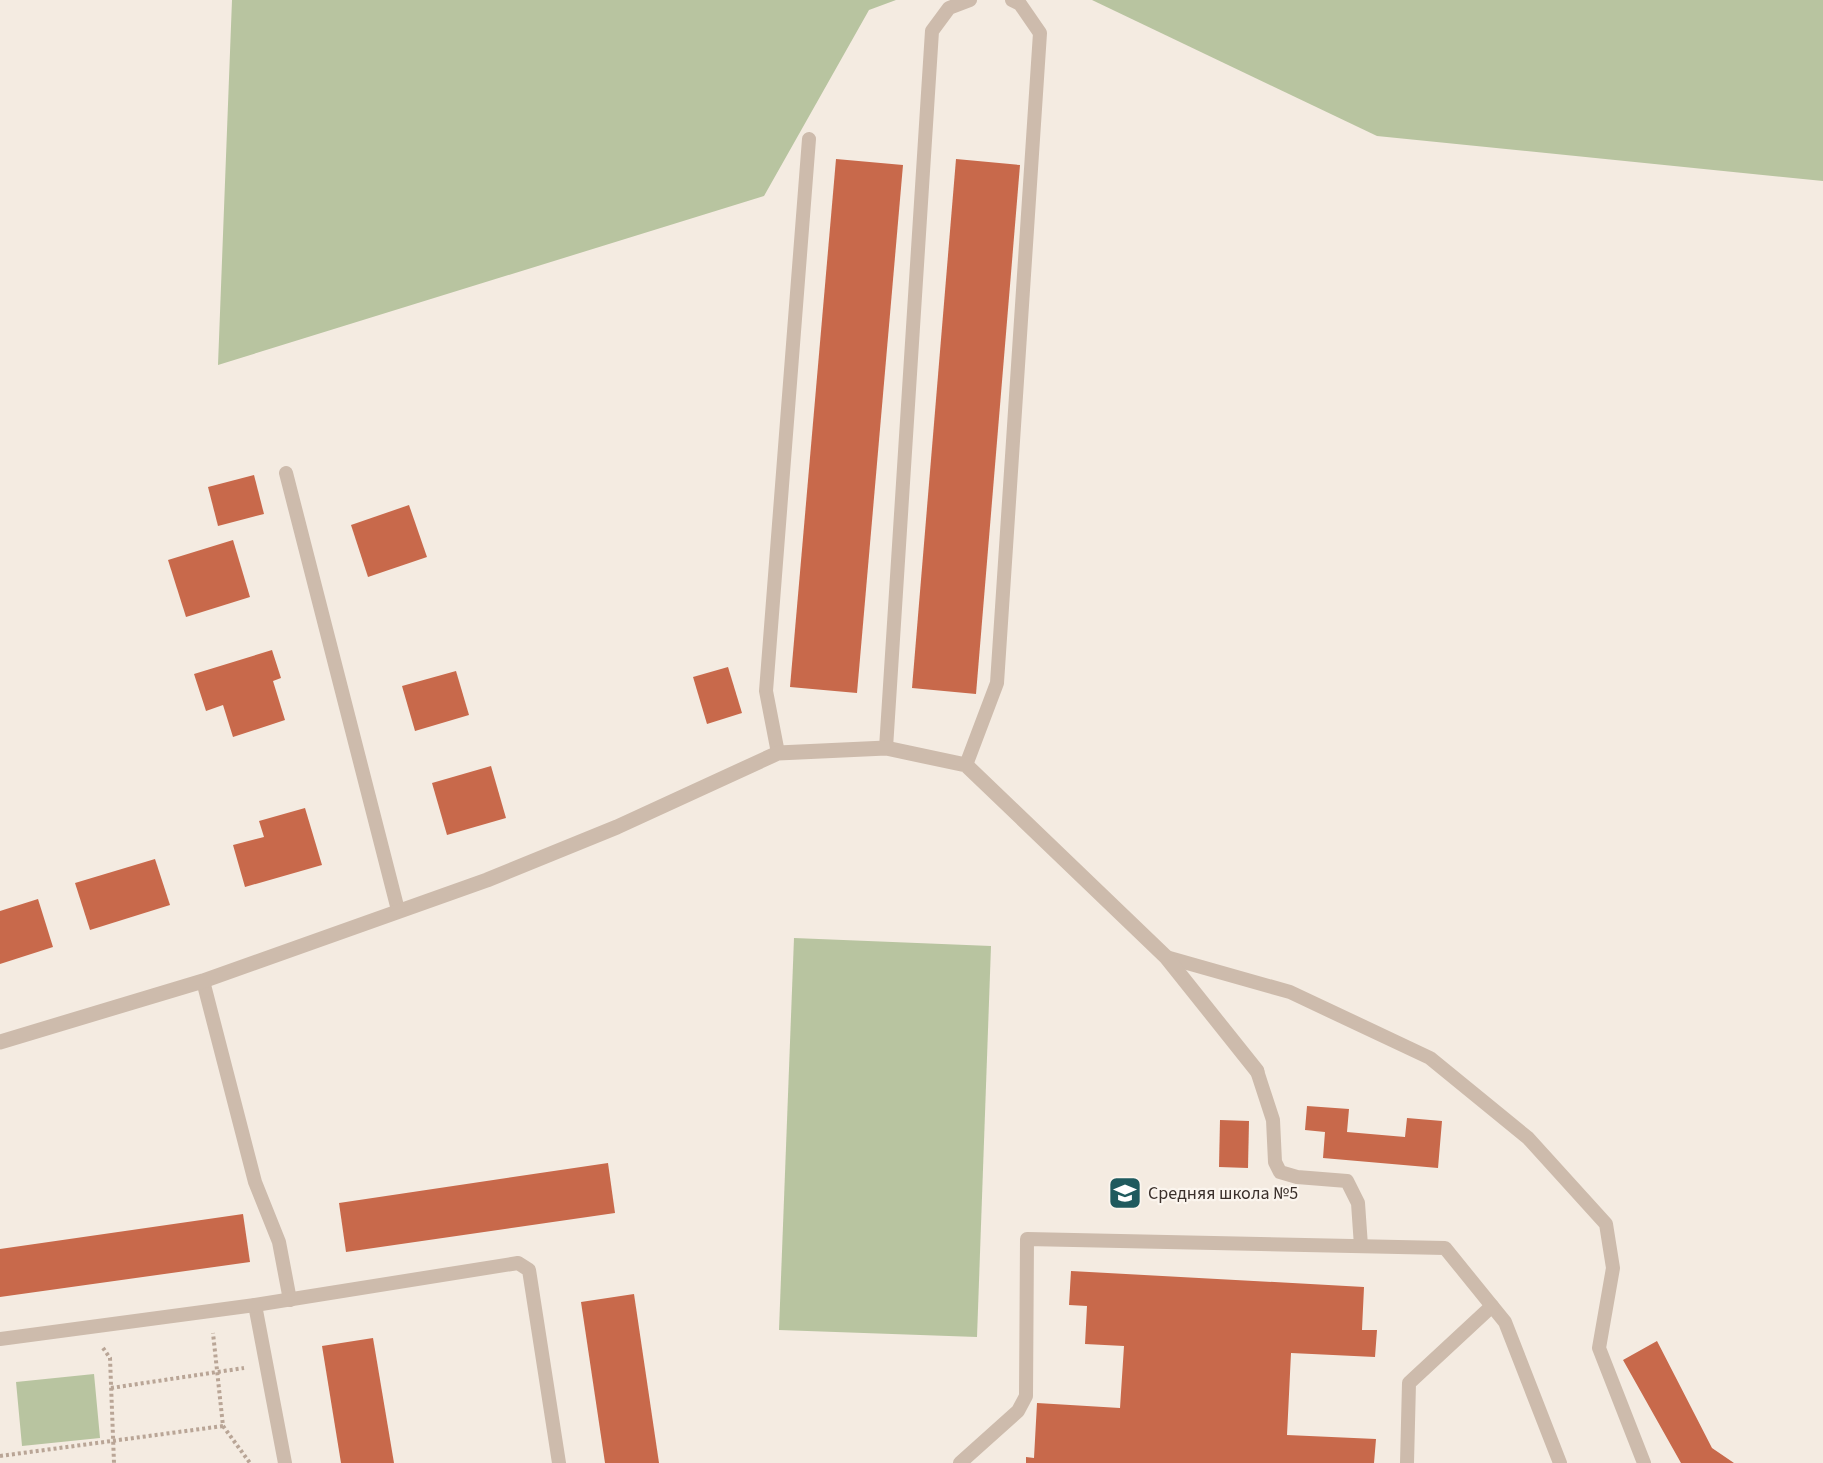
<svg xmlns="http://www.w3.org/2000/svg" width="1823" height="1463" font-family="'Source Sans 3',sans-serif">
  <rect width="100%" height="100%" fill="#f4ebe1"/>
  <g fill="#b8c4a0">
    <polygon points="232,0 896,0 869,10 764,196 218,365"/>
    <polygon points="1092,0 1823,0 1823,181 1377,136"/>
    <polygon points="794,938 991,946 977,1337 779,1330"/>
    <polygon points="94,1374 100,1438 22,1446 16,1382"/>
  </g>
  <g fill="#c8694b">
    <polygon points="836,159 903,165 857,693 790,687"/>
    <polygon points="956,159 1020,165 976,694 912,688"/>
    <polygon points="254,475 264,514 218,526 208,487"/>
    <polygon points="409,505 427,557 368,577 351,525"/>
    <polygon points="233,540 250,597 186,617 168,560"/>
    <polygon points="272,650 281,678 273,681 285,720 233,737 223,705 206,711 194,674"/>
    <polygon points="728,667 742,713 707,724 693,677"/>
    <polygon points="456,671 469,715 415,731 402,686"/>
    <polygon points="491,766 506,818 447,835 432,783"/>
    <polygon points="305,808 322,865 245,887 233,845 264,837 259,821"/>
    <polygon points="155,859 170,905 90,930 75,883"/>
    <polygon points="38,899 53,947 0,964 0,911"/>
    <polygon points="1307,1106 1349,1109 1347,1132 1405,1137 1407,1118 1442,1121 1438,1168 1323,1158 1325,1132 1305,1130"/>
    <polygon points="1220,1120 1249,1121 1248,1168 1219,1167"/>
    <polygon points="608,1163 615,1213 346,1252 339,1203"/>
    <polygon points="243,1214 250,1262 0,1297 0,1249"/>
    <polygon points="1071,1271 1364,1287 1362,1330 1377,1330 1375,1357 1291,1353 1287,1435 1376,1439 1374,1463 1026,1463 1026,1457 1034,1458 1037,1403 1120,1408 1124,1346 1085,1344 1087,1306 1069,1305"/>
    <polygon points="634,1294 659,1463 605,1463 581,1302"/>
    <polygon points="373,1338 394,1463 341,1463 322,1346"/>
    <polygon points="1657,1341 1712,1448 1734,1463 1681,1463 1623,1360"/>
  </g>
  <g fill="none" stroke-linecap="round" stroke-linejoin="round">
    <g stroke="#b9a596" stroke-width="4" stroke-dasharray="3 3" stroke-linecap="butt">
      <polyline points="103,1348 110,1358 114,1463"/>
      <polyline points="111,1388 244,1368"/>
      <polyline points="223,1426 250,1463"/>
      <polyline points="0,1456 223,1426 213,1333"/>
    </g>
    <g stroke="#cdbbac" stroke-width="14">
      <polyline points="286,473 398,910"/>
      <polyline points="886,748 932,31 949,8 970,0"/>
      <polyline points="778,753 766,691 809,139"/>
      <polyline points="966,765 997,683 1040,33 1020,4 1012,0"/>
      <polyline points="1166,957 1290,992 1430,1058 1528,1138 1606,1224 1613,1268 1599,1348 1644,1463"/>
      <polyline points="203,981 255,1182 279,1242 290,1300"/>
      <polyline points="1257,1071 1273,1120 1275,1162 1280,1172 1297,1177 1347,1181 1358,1203 1361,1246"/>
      <polyline points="255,1305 285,1463"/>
      <polyline points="0,1339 255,1305 518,1263 529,1270 559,1463"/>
      <polyline points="960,1463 1018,1411 1026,1396 1027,1239 1445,1248 1505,1322 1560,1463"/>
      <polyline points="1407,1463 1409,1383 1492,1306"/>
    </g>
    <polyline stroke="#cdbbac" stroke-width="15" points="0,1042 203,981 487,880 617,827 778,753 886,748 966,765 1166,957 1257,1071"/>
  </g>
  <defs>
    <g id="school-square" transform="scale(1.725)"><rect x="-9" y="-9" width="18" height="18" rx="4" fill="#1f5a5e" stroke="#fbf5ee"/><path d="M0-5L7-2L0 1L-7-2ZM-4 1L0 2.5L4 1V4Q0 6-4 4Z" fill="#fff"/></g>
  </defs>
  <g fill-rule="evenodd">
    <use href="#school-square" x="1125" y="1193"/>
  </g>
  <g text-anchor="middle" stroke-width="4.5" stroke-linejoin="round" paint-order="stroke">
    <g font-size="18" fill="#3b302b" stroke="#fbf5ee" text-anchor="start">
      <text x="1148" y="1199">Средняя школа №5</text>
    </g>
  </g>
</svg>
